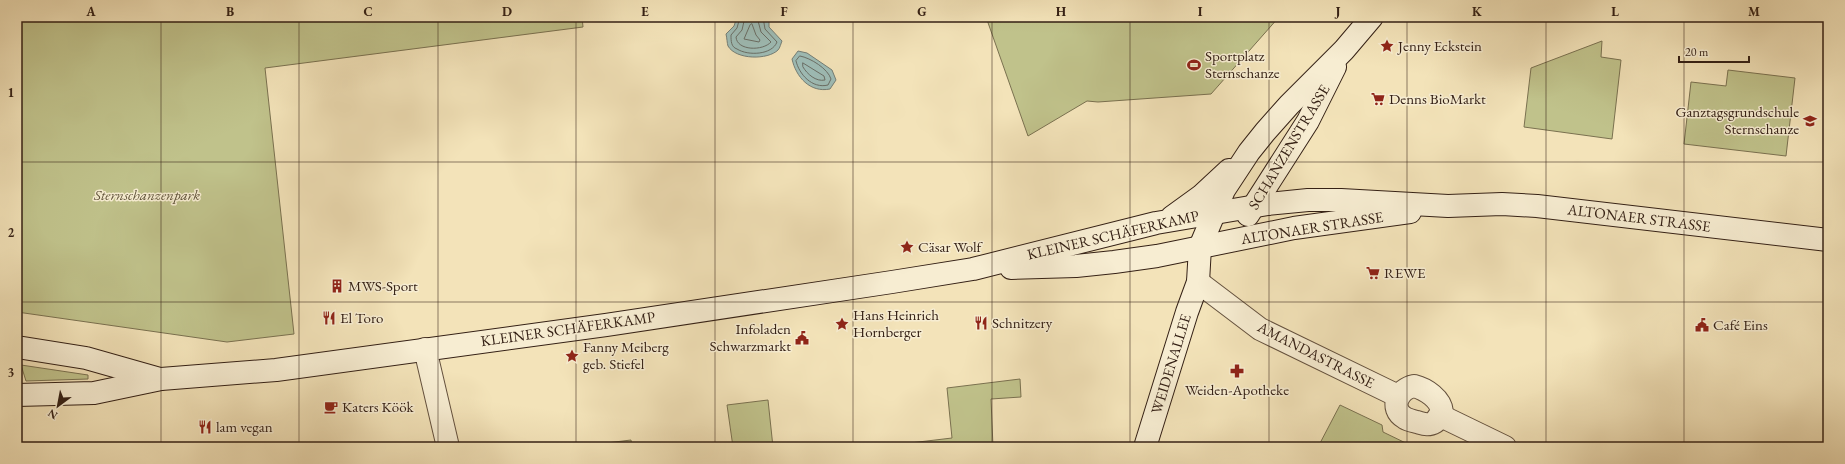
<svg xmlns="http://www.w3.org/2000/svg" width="1845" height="464" font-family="'EB Garamond',serif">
  <rect width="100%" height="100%" fill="#f3e3b9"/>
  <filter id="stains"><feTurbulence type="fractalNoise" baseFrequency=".005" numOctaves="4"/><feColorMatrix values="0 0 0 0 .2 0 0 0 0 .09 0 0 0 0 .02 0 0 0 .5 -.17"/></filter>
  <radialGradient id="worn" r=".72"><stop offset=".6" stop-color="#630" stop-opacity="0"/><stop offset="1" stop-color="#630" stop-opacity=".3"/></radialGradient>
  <g fill="#c0c28b" stroke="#7a7150">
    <polygon points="17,17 582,17 583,27 265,68 294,334 227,342 17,312"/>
    <polygon points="986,17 1279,17 1211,94 1098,102 1087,101 1028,136"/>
    <polygon points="1602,41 1601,57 1621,60 1612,139 1524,127 1531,68"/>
    <polygon points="1728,70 1795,78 1786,156 1684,144 1691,82 1726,86"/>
    <polygon points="21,365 88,375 88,379 26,381"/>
    <polygon points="1020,379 1021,397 991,399 993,447 911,447 910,443 952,438 947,388"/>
    <polygon points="768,400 773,447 733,447 727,405"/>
    <polygon points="1340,405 1382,425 1383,432 1414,447 1318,447"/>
    <polygon points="631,440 632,447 574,447"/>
  </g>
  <g fill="#9ebdb7" stroke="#747e76">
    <path d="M737,17H765L769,21V27L782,41C781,43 780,48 778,50C768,60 736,60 728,46C727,43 727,38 726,34L734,26Z"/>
    <path d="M798,51L807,53L832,70L836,80L830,89C810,93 796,77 792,59Z"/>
  </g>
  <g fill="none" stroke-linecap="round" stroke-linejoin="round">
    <g stroke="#696e66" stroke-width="1">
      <path d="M740,17L737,28L731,35C731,41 731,47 737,49C748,56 772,55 777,42L765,29L763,17"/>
      <path d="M745,17L742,30L736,37C737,51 763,51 771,42L761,32L757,17"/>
      <polygon points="752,24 756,35 760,40 759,42 744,39 750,25"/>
      <path d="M800,56C811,58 828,69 831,79L828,85C812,89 799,74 796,61Z"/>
      <path d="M803,63L824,76L825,80C816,82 807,74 803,67Z"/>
    </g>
    <g stroke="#64513e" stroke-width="24">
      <g id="street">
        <polyline points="1198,282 1260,329 1398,396"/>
        <polyline points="425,349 448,447"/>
        <path d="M1414,386C1426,389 1441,399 1442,412L1435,422C1428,426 1424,424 1417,422C1413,421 1408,420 1405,418C1388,408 1399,389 1414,386Z"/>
        <polyline points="1441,416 1505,447"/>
      </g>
    </g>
    <g stroke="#342015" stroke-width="24">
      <g id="secondary">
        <polyline points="1248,215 1308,121 1335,67"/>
        <polyline points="1172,217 1201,196 1229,170"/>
        <polyline points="1011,268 1076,266 1114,262 1157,256 1294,228 1410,212"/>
        <polyline points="17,347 86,358 160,379"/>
        <polyline points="17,395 94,393 161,379 276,370 606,325 892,282 973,269 1156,223 1268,204 1308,200 1341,200 1448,206 1502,204 1537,206 1828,240"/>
        <polyline points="1145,447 1187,312 1198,282 1200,247 1224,190 1249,152 1265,132 1289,105 1344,50 1372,17"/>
      </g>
    </g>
    <use href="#street" stroke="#f7edd2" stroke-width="22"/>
    <use href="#secondary" stroke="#f7edd2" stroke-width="22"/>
  </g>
  <path fill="none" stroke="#342015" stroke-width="1" stroke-opacity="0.55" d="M161,17V447M299,17V447M438,17V447M576,17V447M715,17V447M853,17V447M992,17V447M1130,17V447M1269,17V447M1407,17V447M1546,17V447M1684,17V447M17,162H1828M17,302H1828"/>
  <defs>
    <g id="sight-bare" transform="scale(1.08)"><path d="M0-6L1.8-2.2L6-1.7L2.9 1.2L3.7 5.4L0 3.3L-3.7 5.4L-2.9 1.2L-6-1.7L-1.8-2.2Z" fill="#8f2418" stroke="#f7edd2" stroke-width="2.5" paint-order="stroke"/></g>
    <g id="stadium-bare" transform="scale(1.08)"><path d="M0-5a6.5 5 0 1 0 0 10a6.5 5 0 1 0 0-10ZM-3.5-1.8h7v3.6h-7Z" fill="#8f2418" stroke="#f7edd2" stroke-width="2.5" paint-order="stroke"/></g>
    <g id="supermarket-bare" transform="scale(1.08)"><path d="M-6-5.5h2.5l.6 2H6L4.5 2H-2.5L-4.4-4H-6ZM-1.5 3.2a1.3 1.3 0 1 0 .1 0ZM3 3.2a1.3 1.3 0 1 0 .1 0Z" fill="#8f2418" stroke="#f7edd2" stroke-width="2.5" paint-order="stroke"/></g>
    <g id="school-bare" transform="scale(1.08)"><path d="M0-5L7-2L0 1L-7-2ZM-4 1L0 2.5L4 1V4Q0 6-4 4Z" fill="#8f2418" stroke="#f7edd2" stroke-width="2.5" paint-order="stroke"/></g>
    <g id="building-bare" transform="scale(1.08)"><path d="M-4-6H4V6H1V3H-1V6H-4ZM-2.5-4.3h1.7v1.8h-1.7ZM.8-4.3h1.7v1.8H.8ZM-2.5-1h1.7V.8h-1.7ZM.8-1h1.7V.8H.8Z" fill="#8f2418" stroke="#f7edd2" stroke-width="2.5" paint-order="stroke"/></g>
    <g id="restaurant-bare" transform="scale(1.08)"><path d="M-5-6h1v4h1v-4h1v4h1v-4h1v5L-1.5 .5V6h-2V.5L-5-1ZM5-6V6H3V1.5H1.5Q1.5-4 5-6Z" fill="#8f2418" stroke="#f7edd2" stroke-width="2.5" paint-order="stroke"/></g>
    <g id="civic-bare" transform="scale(1.08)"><path d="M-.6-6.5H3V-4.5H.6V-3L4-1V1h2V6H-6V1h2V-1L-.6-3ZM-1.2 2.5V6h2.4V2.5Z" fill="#8f2418" stroke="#f7edd2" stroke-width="2.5" paint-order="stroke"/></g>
    <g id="pharmacy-bare" transform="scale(1.08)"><path d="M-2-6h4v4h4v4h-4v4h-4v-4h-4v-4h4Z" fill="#8f2418" stroke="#f7edd2" stroke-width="2.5" paint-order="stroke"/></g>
    <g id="cafe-bare" transform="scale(1.08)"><path d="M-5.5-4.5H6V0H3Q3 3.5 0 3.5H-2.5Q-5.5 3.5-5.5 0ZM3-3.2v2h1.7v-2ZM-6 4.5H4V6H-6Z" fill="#8f2418" stroke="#f7edd2" stroke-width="2.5" paint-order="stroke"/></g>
  </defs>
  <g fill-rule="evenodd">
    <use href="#sight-bare" x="1387" y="46"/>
    <use href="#stadium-bare" x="1194" y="65"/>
    <use href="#supermarket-bare" x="1378" y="99"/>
    <use href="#school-bare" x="1810" y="121"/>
    <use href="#sight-bare" x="907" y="247"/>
    <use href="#supermarket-bare" x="1373" y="273"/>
    <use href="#building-bare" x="337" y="286"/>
    <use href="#restaurant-bare" x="329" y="318"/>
    <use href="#restaurant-bare" x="981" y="323"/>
    <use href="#sight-bare" x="842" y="324"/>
    <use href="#civic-bare" x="1702" y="325"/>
    <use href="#civic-bare" x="802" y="338"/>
    <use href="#sight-bare" x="572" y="356"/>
    <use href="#pharmacy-bare" x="1237" y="371"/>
    <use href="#cafe-bare" x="331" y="407"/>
    <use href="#restaurant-bare" x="205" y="427"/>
  </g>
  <g text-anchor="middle" stroke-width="3" stroke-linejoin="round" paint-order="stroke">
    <g font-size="15" fill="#342015" stroke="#f7edd2" text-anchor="start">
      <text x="1398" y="51">Jenny Eckstein</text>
      <text x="1205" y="61">Sportplatz<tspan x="1205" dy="17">Sternschanze</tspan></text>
      <text x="1389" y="104">Denns BioMarkt</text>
      <text x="1799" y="117" text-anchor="end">Ganztagsgrundschule<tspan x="1799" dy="17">Sternschanze</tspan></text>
      <text x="918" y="252">Cäsar Wolf</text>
      <text x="1384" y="278">REWE</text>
      <text x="348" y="291">MWS-Sport</text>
      <text x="853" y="320">Hans Heinrich<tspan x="853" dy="17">Hornberger</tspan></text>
      <text x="340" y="323">El Toro</text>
      <text x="992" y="328">Schnitzery</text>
      <text x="1713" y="330">Café Eins</text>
      <text x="791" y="334" text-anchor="end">Infoladen<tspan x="791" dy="17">Schwarzmarkt</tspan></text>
      <text x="583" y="352">Fanny Meiberg<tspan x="583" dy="17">geb. Stiefel</tspan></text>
      <text x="1237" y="395" text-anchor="middle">Weiden-Apotheke</text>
      <text x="342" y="412">Katers Köök</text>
      <text x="216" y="432">lam vegan</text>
    </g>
    <g font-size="15" fill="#342015" stroke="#f7edd2">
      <text transform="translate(1289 147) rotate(-59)" y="5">SCHANZENSTRASSE</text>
      <text transform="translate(1639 218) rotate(7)" y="5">ALTONAER STRASSE</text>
      <text transform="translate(1312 228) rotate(-9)" y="5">ALTONAER STRASSE</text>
      <text transform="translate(1113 235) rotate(-13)" y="5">KLEINER SCHÄFERKAMP</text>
      <text transform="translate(568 329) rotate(-8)" y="5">KLEINER SCHÄFERKAMP</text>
      <text transform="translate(1316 355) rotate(27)" y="5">AMANDASTRASSE</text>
      <text transform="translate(1171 364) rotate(-73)" y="5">WEIDENALLEE</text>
    </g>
    <g font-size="15" font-style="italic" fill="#5e5138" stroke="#f7edd2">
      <text x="147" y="200">Sternschanzenpark</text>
    </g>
  </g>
  <rect width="1845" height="464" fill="none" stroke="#f3e3b9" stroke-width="44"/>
  <g transform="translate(58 406) rotate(212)" stroke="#f7edd2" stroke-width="3" paint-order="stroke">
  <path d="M0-3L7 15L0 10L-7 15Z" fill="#342015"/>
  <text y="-6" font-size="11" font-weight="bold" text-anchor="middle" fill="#342015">N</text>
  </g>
  <path d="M1679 56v6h70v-6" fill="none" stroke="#342015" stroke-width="2"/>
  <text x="1685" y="56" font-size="12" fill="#342015" stroke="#f7edd2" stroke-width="3" paint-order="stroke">20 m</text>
  <rect x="22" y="22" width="1801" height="420" fill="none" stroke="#342015" stroke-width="1.5"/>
  <g font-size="13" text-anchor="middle" font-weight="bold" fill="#342015">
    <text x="91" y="16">A</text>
    <text x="230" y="16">B</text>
    <text x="368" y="16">C</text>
    <text x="507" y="16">D</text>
    <text x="645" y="16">E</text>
    <text x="784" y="16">F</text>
    <text x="922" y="16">G</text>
    <text x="1061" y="16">H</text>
    <text x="1200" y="16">I</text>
    <text x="1338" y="16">J</text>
    <text x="1477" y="16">K</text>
    <text x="1615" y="16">L</text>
    <text x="1754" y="16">M</text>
    <text x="11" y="97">1</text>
    <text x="11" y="237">2</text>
    <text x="11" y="377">3</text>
  </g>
  <rect width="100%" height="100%" filter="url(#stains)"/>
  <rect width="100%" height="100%" fill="url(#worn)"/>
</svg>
